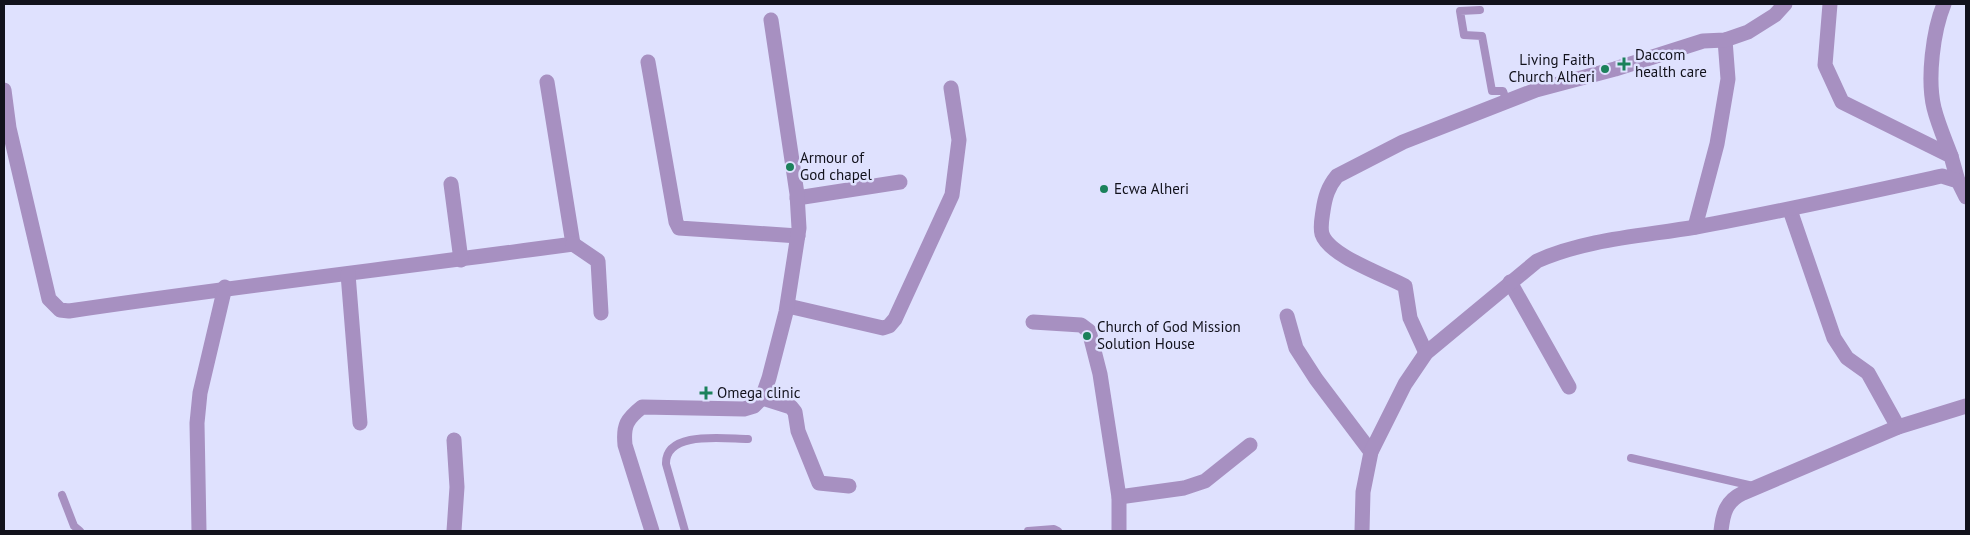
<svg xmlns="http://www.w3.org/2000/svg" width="1970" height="535" font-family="'PT Sans',sans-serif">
  <rect width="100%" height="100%" fill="#dfe1fe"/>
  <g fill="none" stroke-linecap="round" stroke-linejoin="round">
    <g stroke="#a790c1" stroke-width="8">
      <polyline points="1480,10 1460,11 1464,35 1482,36 1492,91 1503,91 1507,102"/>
      <polyline points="1631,458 1753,486"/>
      <polyline points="62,495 74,526 80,531"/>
      <path d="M685,531L666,464C665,430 725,439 748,439"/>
      <polyline points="1028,531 1054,529 1058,531"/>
    </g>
    <g stroke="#a790c1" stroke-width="15">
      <polyline points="1830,4 1825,65 1842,102 1951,156 1958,181"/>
      <path d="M1944,4C1933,31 1927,79 1934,108C1938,124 1945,140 1951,156"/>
      <polyline points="648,62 676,222 679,228 798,236"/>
      <path d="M4,90L9,128L49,299L60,310L69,311C237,286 405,267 573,244L547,82"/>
      <polyline points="451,184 461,260"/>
      <polyline points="797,198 900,182"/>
      <polyline points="1790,210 1834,338 1847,358 1868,373 1898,427"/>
      <polyline points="1695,227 1717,144 1728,79 1725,40"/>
      <polyline points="573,244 598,261 601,313"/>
      <polyline points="348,274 360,423"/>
      <polyline points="1510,282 1569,387"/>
      <polyline points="788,306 883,328 889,326 895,319 952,195 959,140 951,88"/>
      <polyline points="1287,316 1296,348 1316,379 1371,452"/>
      <polyline points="1033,322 1081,325 1089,331 1100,374 1119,497 1119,531"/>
      <path d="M1426,353L1410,318L1405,286C1385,275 1329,256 1322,234C1320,227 1322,218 1323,211C1325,197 1328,187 1337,176L1403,142L1536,90L1615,69L1703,41L1725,40L1748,32L1775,15L1785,4"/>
      <polyline points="762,398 791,407 795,412 798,431 819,483 849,486"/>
      <polyline points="1119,497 1184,488 1205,481 1250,445"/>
      <polyline points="199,531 197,423 200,393 225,287"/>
      <polyline points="454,531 457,487 454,440"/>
      <path d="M652,531L625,445C623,425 627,419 642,407L744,409L754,406L762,398L769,378L786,312L799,228L797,194L771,20"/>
      <path d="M1362,531L1363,492L1371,452L1405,384L1426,353L1537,261C1586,239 1643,236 1696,227C1779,212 1860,194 1942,176L1958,181L1966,197"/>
      <path d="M1721,531C1723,513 1726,501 1743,493L1898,427L1966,406"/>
    </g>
  </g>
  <g fill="#1b815b" stroke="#dfe1fe" stroke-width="2">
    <path d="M1621.5 56.5h5v5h5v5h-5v5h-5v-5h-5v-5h5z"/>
    <circle cx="1605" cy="69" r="5"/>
    <circle cx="790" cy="167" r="5"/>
    <circle cx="1104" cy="189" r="5"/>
    <circle cx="1087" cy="336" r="5"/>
    <path d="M703.5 385.5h5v5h5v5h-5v5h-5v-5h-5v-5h5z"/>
  </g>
  <g text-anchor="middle" stroke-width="5" stroke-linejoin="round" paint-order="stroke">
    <g font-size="15" fill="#12121c" stroke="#dfe1fe" text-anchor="start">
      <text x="1635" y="60">Daccom<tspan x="1635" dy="17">health care</tspan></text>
      <text x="1595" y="65" text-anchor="end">Living Faith<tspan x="1595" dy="17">Church Alheri</tspan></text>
      <text x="800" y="163">Armour of<tspan x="800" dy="17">God chapel</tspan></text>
      <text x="1114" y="194">Ecwa Alheri</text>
      <text x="1097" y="332">Church of God Mission<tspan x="1097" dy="17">Solution House</tspan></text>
      <text x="717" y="398">Omega clinic</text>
    </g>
  </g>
  <rect width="1970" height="535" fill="none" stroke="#12121c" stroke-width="10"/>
</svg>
